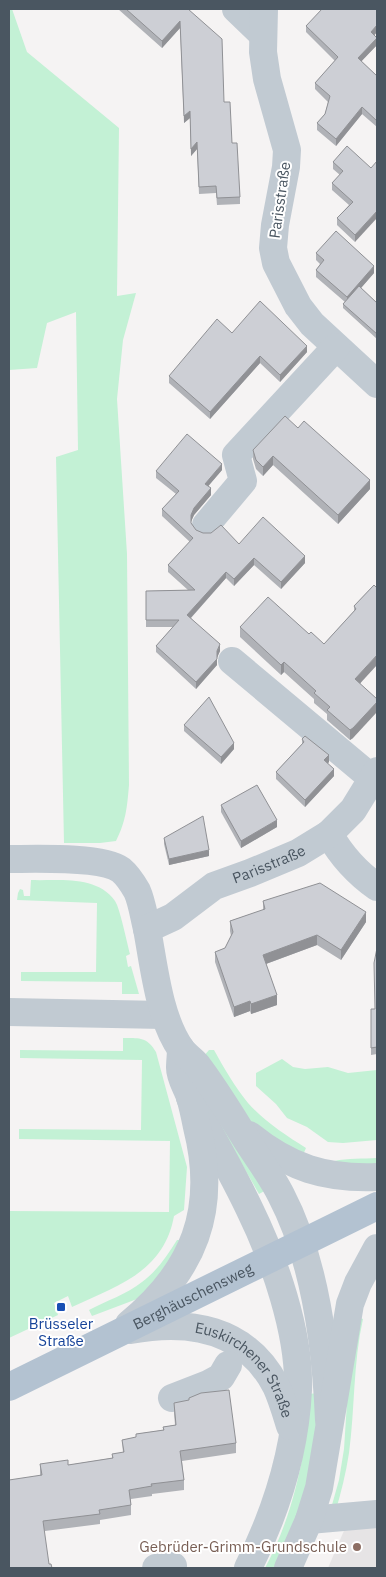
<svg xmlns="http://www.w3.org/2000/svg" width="386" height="1577" font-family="'IBM Plex Sans',sans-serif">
  <rect width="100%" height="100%" fill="#f5f3f3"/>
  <polygon fill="#e6e4e5" points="377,1520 377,1568 328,1568 346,1526"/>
  <g fill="#c3f1d5">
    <path d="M9,9H12L27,52L119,128L117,296L136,293L123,340L117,399L127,554L129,785C127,808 126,821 116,841L100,843H64L56,457L78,450L76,312L47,323L37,368L9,370Z"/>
    <path d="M31,880C59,881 97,875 115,901C120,908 127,943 130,954L126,956L128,967L131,966L139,994H122V982L21,981V972H96L97,903L17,900L18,893L20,889L23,890L24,896H30Z"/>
    <path d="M123,1038C140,1038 147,1037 156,1052L187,1167L184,1210L174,1216C164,1272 117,1286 72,1307L68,1296L54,1303L58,1315L9,1338V1211L169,1212L170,1141L19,1139V1129L141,1130L142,1060L20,1058V1050L123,1051Z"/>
    <path d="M209,1050H214C224,1068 235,1087 248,1103C264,1121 285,1135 306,1148L302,1157L255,1130L203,1057Z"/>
    <polygon points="282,1059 293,1067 305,1069 328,1067 348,1073 377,1070 377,1140 343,1143 328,1142 307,1127 287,1118 276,1104 256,1086 256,1073"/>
    <polygon points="191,1075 268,1189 259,1194"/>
    <path d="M377,1158V1165L350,1168L334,1161C348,1158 363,1159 377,1158Z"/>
    <path d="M177,1240H184L145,1296L92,1316L89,1310C106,1301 127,1294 142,1282C157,1271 167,1256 177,1240Z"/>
    <path d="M358,1317L363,1319C353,1363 355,1409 349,1453C346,1473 341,1493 335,1513L330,1512L339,1480L344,1449L348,1387Z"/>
    <path d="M319,1393L315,1451L305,1494L277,1568H265C285,1531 297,1490 304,1448C307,1430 307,1411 308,1394Z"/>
  </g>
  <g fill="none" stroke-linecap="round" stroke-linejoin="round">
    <g stroke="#c1cad2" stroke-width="28">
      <polyline points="236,9 262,34"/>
      <polyline points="264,9 263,52 267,79 287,150 286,167 275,225 273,248 276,263 298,306 312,324 377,384"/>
      <polyline points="206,525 243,481 236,455 336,347"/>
      <polyline points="232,661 373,779"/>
      <path d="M329,834C341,855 357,873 377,887"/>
      <path d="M9,859C33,859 102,856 121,870C127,875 133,884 137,891C142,902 144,917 147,929"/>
      <polyline points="9,1012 164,1015"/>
      <path d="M190,1098C210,1134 231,1170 249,1208C274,1259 300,1333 298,1390C295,1453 276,1512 248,1568"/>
      <path d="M249,1135C290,1168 325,1179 377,1177"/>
      <path d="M129,1324C194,1271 218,1210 197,1127C195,1117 193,1107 190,1097C187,1088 180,1078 180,1068C180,1062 181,1055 181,1049"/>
      <path id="s1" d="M130,1330C189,1319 246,1328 276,1386C282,1399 286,1413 290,1426"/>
      <polyline points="172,1398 208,1384 221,1377 228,1365"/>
      <path id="s2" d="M329,1420C326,1347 315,1260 281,1195C272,1177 260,1161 249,1144C232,1117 216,1090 197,1065C192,1059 185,1055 181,1049C159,1018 154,966 147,929L173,917L214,886L250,873L298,853L329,834L353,810L377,771"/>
      <polyline points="309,1520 377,1514"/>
      <polyline points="156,1568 173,1566"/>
      <polyline points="288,1568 309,1520 319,1488 350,1304 358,1283 377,1248"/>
    </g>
    <path stroke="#b3c2d1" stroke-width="28" id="s3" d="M9,1387L377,1206"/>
  </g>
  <g fill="#b0b2b7">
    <polygon points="118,9 188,9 224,102 232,143 240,197 240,204 217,205 216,193 199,194 197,149 191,156 190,118 184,123 180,28 162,48"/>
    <polygon points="377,9 377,32 374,35 377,45 361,61 377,76 377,127 362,114 336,146 317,130 317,123 325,114 328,102 315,89 315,83 335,61 306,32 306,26"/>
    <polygon points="333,162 371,168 355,242 337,225 337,218 349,205 332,190 332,183 340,175 333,169"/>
    <polygon points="316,253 374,273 361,288 377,303 377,339 343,308 343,304 345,302 316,277 316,270 320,264 316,260"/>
    <polygon points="232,333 307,352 280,382 260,363 210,419 169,383 169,376"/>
    <polygon points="298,428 370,489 338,524 273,465 263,476 256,469 253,459 253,450"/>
    <polygon points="222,470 208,486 211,495 194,515 191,521 191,523 196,530 203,533 305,563 281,589 254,565 234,586 226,578 191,618 220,651 217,657 217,665 196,689 156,652 156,646 173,627 146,627 146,591 188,590 168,572 168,565 190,542 162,516 162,509 176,494 156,478 156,471"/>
    <polygon points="374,585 353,738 350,740 327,720 327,714 314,703 314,699 284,672 281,675 240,637 240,627 309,634 324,644 354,611 354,606"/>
    <polygon points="184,725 234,749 221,764 184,731"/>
    <polygon points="302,739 329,762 328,763 334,776 305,807 276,779 276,772 302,744"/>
    <polygon points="221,805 277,827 241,848 221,812"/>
    <polygon points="164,838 209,856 169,865 164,844"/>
    <polygon points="263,901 366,922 341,960 317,945 266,964 277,1005 251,1014 250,1011 234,1017 215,962 215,952 225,948 231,936 230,931 230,921 263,910"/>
    <polygon points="377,948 377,1054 371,1055 371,1009 375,1009"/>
    <polygon points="174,1403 236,1443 236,1453 182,1461 184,1480 184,1490 152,1494 152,1496 131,1499 131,1515 100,1520 100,1524 45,1531 9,1568 40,1475 40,1464 68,1465 112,1458 112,1454 123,1453 122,1440 136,1438 136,1434 163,1430 163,1427 175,1425 174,1413"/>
  </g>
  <g fill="#909195">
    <polygon points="180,21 180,28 162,48 162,41"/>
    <polygon points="377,25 377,32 371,39 371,32"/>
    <polygon points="377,38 377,45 358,65 358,58"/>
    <polygon points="362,107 362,114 336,146 336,139"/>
    <polygon points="190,111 190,118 184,123 184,116"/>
    <polygon points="197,142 197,149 191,156 191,149"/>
    <polygon points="377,211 377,218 355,242 355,235"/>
    <polygon points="374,266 374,273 347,304 347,297"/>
    <polygon points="307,346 307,352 280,382 280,375"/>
    <polygon points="260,356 260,363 210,419 210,412"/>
    <polygon points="273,456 273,465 263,476 263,467"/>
    <polygon points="222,464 222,470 205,490 205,484"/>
    <polygon points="370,480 370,489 338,524 338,515"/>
    <polygon points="211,488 211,495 194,515 191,522 191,515 194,508"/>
    <polygon points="305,556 305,563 281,589 281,582"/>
    <polygon points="254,558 254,565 234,586 234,579"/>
    <polygon points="226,572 226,578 187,622 187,615"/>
    <polygon points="220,644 220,651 217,658 217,651"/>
    <polygon points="377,655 377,665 355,689 355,679"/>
    <polygon points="217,659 217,665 196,689 196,682"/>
    <polygon points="284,662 284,672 281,675 281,665"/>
    <polygon points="377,702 377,712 353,738 350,740 350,730"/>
    <polygon points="234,743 234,749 221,764 221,757"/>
    <polygon points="329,755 329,762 324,767 324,760"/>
    <polygon points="334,769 334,776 305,807 305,800"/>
    <polygon points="277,820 277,827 241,848 241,841"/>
    <polygon points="209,850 209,856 169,865 169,859"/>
    <polygon points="366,912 366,922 341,960 341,950"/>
    <polygon points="317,935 317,945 263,965 263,955"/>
    <polygon points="277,995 277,1005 251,1014 251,1004"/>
    <polygon points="250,1001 250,1011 234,1017 234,1007"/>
  </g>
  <g fill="#cdcfd5" stroke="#909195">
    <polygon points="126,9 188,9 222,39 224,102 230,102 232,143 237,143 240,197 217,198 216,186 199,187 197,142 191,149 190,111 184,116 180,21 162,41"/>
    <polygon points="322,9 377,9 377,25 371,32 377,38 358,58 377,76 377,121 362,107 336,139 317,123 325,114 330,96 315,83 338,57 306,26"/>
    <polygon points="347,146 371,168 377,161 377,211 355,235 337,218 353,202 332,183 343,171 333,162"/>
    <polygon points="336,231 374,266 347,297 316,270 324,260 316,253"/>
    <polygon points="359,286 377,303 377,334 343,304"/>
    <polygon points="260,301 307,346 280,375 260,356 210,412 169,376 217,319 232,333"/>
    <polygon points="285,416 298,428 304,421 370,480 338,515 273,456 263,467 256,460 253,450"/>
    <polygon points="187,434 222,464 205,484 211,488 194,508 191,515 191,523 196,530 203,533 211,533 221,525 239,544 263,517 305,556 281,582 254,558 234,579 226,572 187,615 220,644 217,651 217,659 196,682 156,646 179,620 146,620 146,591 195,590 168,565 193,538 162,509 179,491 156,471"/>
    <polygon points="374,585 377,588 377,655 355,679 377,699 377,702 353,728 350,730 327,710 330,707 314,693 316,691 284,662 281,665 240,627 268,597 309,634 311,632 324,644 356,609 354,606"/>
    <polygon points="209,697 234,743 221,757 184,725"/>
    <polygon points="305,736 329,755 324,760 334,769 305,800 276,772 304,742 302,739"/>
    <polygon points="257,785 277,820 241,841 221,805"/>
    <polygon points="203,816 209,850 169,859 164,838"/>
    <polygon points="320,883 366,912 341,950 317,935 263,955 277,995 251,1004 250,1001 234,1007 215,952 225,948 233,932 230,921 265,909 263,901"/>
    <polygon points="377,948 377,1047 371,1048 371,1009 375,1009 374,963"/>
    <polygon points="229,1390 236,1443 180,1451 184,1480 151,1484 152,1486 129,1490 131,1505 99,1510 100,1514 43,1521 49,1564 51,1564 52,1568 9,1568 9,1480 42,1475 40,1464 68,1460 68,1465 113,1458 112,1454 124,1452 122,1440 136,1437 136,1434 164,1430 163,1427 176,1425 174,1403 189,1400 189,1398 201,1393"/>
  </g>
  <rect fill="#1a4fb4" stroke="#fff" stroke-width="2" x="56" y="1302" width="10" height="10" rx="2.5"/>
  <circle fill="#8d6e63" stroke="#fff" stroke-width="2" cx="357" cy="1547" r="5"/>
  <g text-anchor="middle" stroke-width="4" stroke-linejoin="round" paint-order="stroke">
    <g font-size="15" fill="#4a5661" stroke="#fff">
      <text transform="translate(280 200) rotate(-82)" y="5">Parisstraße</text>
      <text dy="5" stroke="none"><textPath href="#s2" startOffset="674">Parisstraße</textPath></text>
      <text dy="5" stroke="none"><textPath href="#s3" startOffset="205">Berghäuschensweg</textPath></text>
      <text dy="5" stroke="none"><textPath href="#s1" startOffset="134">Euskirchener Straße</textPath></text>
    </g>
    <g font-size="15" fill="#164399" stroke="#fff">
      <text x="61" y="1329">Brüsseler<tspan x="61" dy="17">Straße</tspan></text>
    </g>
    <g font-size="15" fill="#785e54" stroke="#fff" text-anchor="end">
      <text x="347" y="1552">Gebrüder-Grimm-Grundschule</text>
    </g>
  </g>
  <rect width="386" height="1577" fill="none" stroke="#4a5661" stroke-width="20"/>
</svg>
